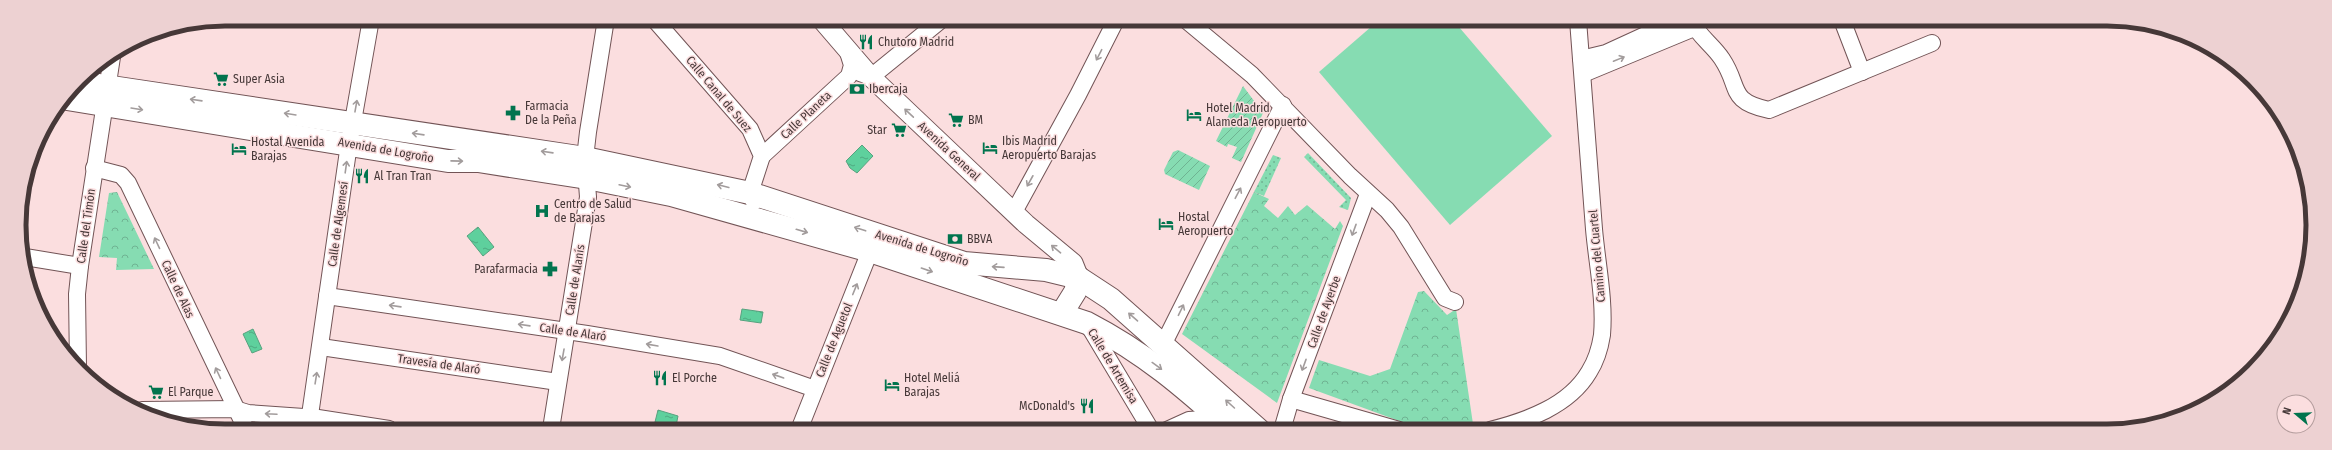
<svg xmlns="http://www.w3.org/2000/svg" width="2332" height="450" font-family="'Fira Sans Condensed',sans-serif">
  <defs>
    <pattern id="grass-dots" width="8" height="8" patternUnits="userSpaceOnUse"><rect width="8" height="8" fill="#86dcb2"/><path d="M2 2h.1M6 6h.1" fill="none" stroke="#6fb392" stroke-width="1.8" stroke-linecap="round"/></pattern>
    <pattern id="park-crowns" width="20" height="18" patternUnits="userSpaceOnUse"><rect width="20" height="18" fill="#86dcb2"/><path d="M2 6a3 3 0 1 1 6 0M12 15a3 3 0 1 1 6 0" fill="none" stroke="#6fb392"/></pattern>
    <pattern id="garden-furrows" width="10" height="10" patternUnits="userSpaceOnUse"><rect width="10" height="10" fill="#86dcb2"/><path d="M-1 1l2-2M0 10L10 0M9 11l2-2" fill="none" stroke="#6fb392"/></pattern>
    <pattern id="water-ripples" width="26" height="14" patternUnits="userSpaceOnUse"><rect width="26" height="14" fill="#5ed09d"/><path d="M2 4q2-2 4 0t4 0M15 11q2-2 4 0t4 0" fill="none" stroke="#4faa81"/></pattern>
  </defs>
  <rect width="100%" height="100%" fill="#fbdedf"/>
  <g fill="url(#grass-dots)">
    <polygon points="1308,153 1351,198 1348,210 1339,207 1346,200 1304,157"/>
    <polygon points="1273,155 1281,158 1264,196 1254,192"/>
  </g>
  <g fill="url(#park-crowns)">
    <polygon points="117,192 154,269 116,270 117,258 99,257 109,193"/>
    <polygon points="1254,192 1269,199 1264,206 1278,218 1288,206 1295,215 1307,205 1335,229 1340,221 1343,226 1277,403 1182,334"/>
    <polygon points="1424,291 1447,315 1456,309 1473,424 1402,422 1309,388 1319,360 1370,376 1390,369 1418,292"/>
  </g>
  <g fill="url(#garden-furrows)">
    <polygon points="1243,86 1263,113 1241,162 1232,158 1237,147 1228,144 1227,147 1216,141"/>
    <polygon points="1178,150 1210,166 1199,190 1165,174 1164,170 1173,152"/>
  </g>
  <polygon fill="#86dcb2" points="1379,20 1453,20 1552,136 1450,225 1319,72"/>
  <g fill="url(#water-ripples)" stroke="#57a27f">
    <polygon points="862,145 873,156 857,173 850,168 846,161"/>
    <polygon points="478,227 494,247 483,256 467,236"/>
    <polygon points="742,309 763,312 761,323 740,320"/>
    <polygon points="253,329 262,349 252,353 243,334"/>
    <polygon points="658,410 678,416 676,426 655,422"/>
  </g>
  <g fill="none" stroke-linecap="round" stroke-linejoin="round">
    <g stroke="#725456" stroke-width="18">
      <g id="minor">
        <polyline points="654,19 750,129 762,156 750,193 754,202"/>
        <polyline points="1186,20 1252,75 1350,176 1387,210 1401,227 1445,298 1455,302"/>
        <path d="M1691,20C1698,36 1713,45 1722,59C1741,87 1727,101 1769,110L1932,43"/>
        <polyline points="1842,20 1862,72"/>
        <polyline points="1581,59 1606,53 1678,20"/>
        <polyline points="860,73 871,77 941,20"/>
        <polyline points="1583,74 1694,28"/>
        <polyline points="762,156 849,76 852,65 847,49"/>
        <polyline points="94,168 121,175 128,183 246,429"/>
        <polyline points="1014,212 1078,95 1116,20"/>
        <polyline points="25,257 80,266"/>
        <polyline points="327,296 587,334 720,356 815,389"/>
        <polyline points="1087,323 1151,430"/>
        <polyline points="1163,345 1283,105"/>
        <polyline points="321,347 558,382"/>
        <polyline points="78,367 77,294 80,266 112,57"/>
        <polyline points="1291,399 1399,430"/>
        <polyline points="142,410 235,409 248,413 318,418 389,429"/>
        <polyline points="308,429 349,144 371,19"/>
        <polyline points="551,429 588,197 585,158 588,132 606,19"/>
        <polyline points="799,430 870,251"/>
        <polyline points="1167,430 1189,420 1218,418"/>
        <polyline points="1282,430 1291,399 1368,194"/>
        <path d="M1490,430C1526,421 1569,406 1589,372C1596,361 1600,348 1602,335C1605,300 1597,264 1594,229C1588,159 1584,90 1578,20"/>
      </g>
    </g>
    <g stroke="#725456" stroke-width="21">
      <polyline id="tertiary" points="822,20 871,77 1026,224 1073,263 1079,278"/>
    </g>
    <g stroke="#725456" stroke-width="24">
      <g id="secondary">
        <polyline points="78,82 585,158 750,193 964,263 1046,270 1079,278 1111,299 1259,430"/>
        <path d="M67,99L448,161H478L587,178L671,195L870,251L1087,323C1145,353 1184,387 1232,430"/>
        <polyline points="1062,313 1075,292 1079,278"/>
      </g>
    </g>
    <use href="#minor" stroke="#fff" stroke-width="16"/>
    <use href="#tertiary" stroke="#fff" stroke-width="19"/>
    <use href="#secondary" stroke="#fff" stroke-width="22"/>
  </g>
  <defs><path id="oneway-shaft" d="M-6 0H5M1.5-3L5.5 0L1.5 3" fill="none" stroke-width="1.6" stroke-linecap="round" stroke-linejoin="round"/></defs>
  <g stroke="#a29c9c">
    <use href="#oneway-shaft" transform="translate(1099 55) rotate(117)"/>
    <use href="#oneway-shaft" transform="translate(1619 59) rotate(-22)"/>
    <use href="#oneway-shaft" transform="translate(196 100) rotate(-172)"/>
    <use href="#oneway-shaft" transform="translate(356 106) rotate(-80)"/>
    <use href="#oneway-shaft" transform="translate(137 109) rotate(9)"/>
    <use href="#oneway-shaft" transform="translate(909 113) rotate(-137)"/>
    <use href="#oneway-shaft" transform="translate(290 114) rotate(-171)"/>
    <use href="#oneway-shaft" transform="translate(418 134) rotate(-172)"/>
    <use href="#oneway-shaft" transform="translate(547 152) rotate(-172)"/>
    <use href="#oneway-shaft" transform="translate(457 161) rotate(1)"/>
    <use href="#oneway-shaft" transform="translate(346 167) rotate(-82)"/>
    <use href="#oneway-shaft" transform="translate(1030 181) rotate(119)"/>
    <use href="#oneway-shaft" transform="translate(625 186) rotate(12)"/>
    <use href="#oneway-shaft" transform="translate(723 186) rotate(-166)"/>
    <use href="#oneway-shaft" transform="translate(1238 193) rotate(-62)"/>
    <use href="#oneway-shaft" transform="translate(860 229) rotate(-162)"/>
    <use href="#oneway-shaft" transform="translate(1354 230) rotate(110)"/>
    <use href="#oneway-shaft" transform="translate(802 231) rotate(16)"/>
    <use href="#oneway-shaft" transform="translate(157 243) rotate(-115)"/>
    <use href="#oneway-shaft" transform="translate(1056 249) rotate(-140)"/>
    <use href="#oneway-shaft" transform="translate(998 267) rotate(-176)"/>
    <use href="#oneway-shaft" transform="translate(927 270) rotate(19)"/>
    <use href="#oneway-shaft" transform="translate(855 289) rotate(-68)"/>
    <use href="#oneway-shaft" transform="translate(395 306) rotate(-172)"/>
    <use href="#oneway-shaft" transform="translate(1181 310) rotate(-64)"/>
    <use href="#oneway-shaft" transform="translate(1133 317) rotate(-139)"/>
    <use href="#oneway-shaft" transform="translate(524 325) rotate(-172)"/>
    <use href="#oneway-shaft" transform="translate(652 345) rotate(-170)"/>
    <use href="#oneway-shaft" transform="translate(563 355) rotate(100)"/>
    <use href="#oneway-shaft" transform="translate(1304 365) rotate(110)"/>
    <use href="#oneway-shaft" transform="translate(1157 366) rotate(36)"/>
    <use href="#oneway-shaft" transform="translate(218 373) rotate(-115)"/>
    <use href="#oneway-shaft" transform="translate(778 376) rotate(-161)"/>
    <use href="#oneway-shaft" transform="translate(316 378) rotate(-81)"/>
    <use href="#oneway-shaft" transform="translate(1230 404) rotate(-138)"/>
    <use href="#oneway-shaft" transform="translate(271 414) rotate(-177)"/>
  </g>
  <defs>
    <g id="restaurant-bare" transform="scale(1.2)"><path d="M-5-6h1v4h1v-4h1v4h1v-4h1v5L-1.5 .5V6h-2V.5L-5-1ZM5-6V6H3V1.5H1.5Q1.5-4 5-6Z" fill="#01744e" stroke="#fbdedf" stroke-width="2.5" paint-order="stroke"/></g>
    <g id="supermarket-bare" transform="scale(1.2)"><path d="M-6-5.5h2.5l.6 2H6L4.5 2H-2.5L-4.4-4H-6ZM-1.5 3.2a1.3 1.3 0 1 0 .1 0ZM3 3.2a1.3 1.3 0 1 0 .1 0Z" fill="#01744e" stroke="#fbdedf" stroke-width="2.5" paint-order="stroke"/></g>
    <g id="bank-bare" transform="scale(1.2)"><path d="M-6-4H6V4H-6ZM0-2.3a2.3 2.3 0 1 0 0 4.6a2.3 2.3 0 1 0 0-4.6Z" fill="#01744e" stroke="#fbdedf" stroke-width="2.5" paint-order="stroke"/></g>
    <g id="pharmacy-bare" transform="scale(1.2)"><path d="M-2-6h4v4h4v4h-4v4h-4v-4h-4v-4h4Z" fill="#01744e" stroke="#fbdedf" stroke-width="2.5" paint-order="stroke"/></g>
    <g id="hotel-bare" transform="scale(1.2)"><path d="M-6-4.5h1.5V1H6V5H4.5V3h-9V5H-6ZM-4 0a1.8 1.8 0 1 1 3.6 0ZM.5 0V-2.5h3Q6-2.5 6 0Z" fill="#01744e" stroke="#fbdedf" stroke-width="2.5" paint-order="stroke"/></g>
    <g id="hospital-bare" transform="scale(1.2)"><path d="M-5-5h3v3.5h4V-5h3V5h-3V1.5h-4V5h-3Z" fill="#01744e" stroke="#fbdedf" stroke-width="2.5" paint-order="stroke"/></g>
  </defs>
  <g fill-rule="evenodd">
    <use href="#restaurant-bare" x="866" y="42"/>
    <use href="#supermarket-bare" x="221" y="79"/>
    <use href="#bank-bare" x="857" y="89"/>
    <use href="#pharmacy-bare" x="513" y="113"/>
    <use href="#hotel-bare" x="1194" y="115"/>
    <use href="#supermarket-bare" x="956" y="120"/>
    <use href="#supermarket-bare" x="899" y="130"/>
    <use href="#hotel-bare" x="990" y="148"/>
    <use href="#hotel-bare" x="239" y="149"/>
    <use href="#restaurant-bare" x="362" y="176"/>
    <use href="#hospital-bare" x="542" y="211"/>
    <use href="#hotel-bare" x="1166" y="224"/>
    <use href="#bank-bare" x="955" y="239"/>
    <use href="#pharmacy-bare" x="550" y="269"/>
    <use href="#restaurant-bare" x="660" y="378"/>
    <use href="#hotel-bare" x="892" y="385"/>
    <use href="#supermarket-bare" x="156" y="392"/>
    <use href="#restaurant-bare" x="1087" y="406"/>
  </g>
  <g text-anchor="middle" stroke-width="3" stroke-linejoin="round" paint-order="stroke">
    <g font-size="12" fill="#463838" stroke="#fbdedf" text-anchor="start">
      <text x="878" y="46">Chutoro Madrid</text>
      <text x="233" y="83">Super Asia</text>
      <text x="869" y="93">Ibercaja</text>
      <text x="525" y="110">Farmacia<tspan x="525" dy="14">De la Peña</tspan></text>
      <text x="1206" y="112">Hotel Madrid<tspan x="1206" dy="14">Alameda Aeropuerto</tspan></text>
      <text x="968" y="124">BM</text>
      <text x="887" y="134" text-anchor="end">Star</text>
      <text x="1002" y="145">Ibis Madrid<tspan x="1002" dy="14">Aeropuerto Barajas</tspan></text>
      <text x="251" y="146">Hostal Avenida<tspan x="251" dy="14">Barajas</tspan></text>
      <text x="374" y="180">Al Tran Tran</text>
      <text x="554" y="208">Centro de Salud<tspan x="554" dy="14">de Barajas</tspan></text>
      <text x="1178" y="221">Hostal<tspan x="1178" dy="14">Aeropuerto</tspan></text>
      <text x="967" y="243">BBVA</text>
      <text x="538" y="273" text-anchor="end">Parafarmacia</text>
      <text x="672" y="382">El Porche</text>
      <text x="904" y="382">Hotel Meliá<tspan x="904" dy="14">Barajas</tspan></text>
      <text x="168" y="396">El Parque</text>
      <text x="1075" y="410" text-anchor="end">McDonald's</text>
    </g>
    <g font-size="12" fill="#463838" stroke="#fbdedf">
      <text transform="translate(719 94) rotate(50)" y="4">Calle Canal de Suez</text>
      <text transform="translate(806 115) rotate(-43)" y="4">Calle Planeta</text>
      <text transform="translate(386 150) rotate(10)" y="4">Avenida de Logroño</text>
      <text transform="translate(949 151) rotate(43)" y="4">Avenida General</text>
      <text transform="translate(338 224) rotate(-82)" y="4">Calle de Algemesí</text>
      <text transform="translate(86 226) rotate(-82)" y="4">Calle del Timón</text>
      <text transform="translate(922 248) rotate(17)" y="4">Avenida de Logroño</text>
      <text transform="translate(1597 256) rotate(-95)" y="4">Camino del Cuartel</text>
      <text transform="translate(575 280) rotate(-81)" y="4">Calle de Alanís</text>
      <text transform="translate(178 289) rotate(65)" y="4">Calle de Alas</text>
      <text transform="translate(1324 312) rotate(-70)" y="4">Calle de Ayerbe</text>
      <text transform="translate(573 332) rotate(8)" y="4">Calle de Alaró</text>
      <text transform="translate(834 340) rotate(-68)" y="4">Calle de Aguetol</text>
      <text transform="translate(439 364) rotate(8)" y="4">Travesía de Alaró</text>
      <text transform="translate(1113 366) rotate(59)" y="4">Calle de Artemisa</text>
    </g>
  </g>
  <path d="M0 0H2332V450H0ZM225 26H2107A199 199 0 0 1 2306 225V225A199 199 0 0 1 2107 424H225A199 199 0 0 1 26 225V225A199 199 0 0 1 225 26Z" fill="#edd1d2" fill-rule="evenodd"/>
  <path fill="none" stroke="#463838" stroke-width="5" d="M225 26H2107A199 199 0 0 1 2306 225V225A199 199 0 0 1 2107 424H225A199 199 0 0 1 26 225V225A199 199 0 0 1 225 26Z"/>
  <g transform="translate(2296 414) rotate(289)"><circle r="19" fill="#fbdedf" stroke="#b39c9c"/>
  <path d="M0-3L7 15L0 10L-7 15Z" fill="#01744e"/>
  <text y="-6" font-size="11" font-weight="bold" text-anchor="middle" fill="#463838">N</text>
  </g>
</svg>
